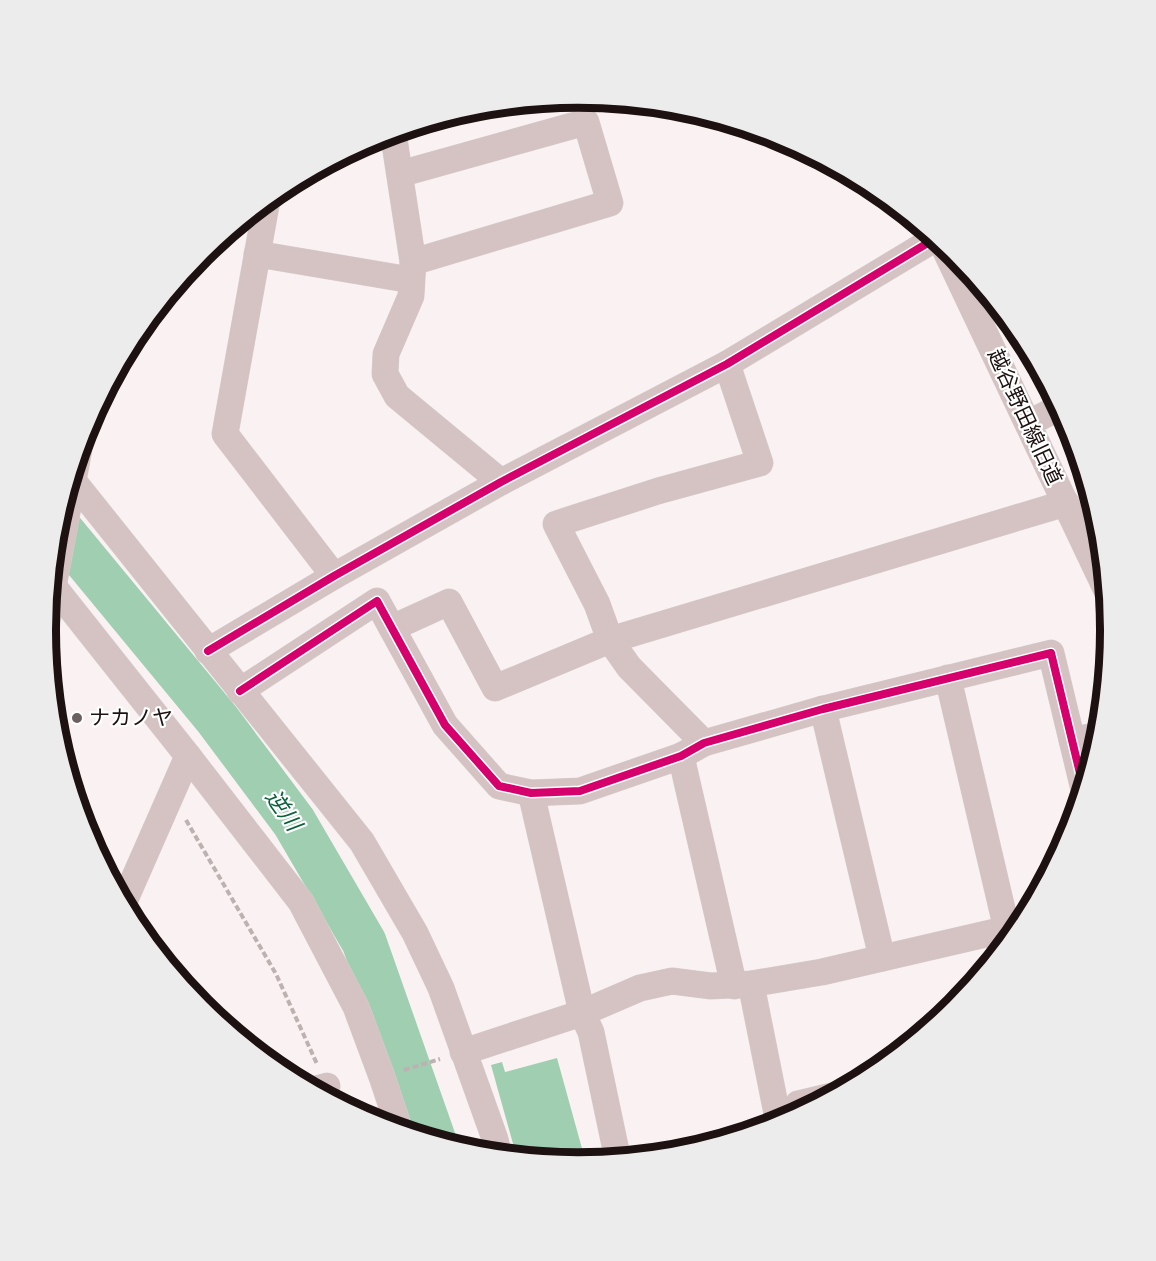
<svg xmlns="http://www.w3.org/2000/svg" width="1156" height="1261" font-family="Roboto,'Noto Sans JP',sans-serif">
  <rect width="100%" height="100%" fill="#faf2f2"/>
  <polygon fill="#9fcfb0" points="557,1058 586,1163 517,1158 491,1065 502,1062 505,1072"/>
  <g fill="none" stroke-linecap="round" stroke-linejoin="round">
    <polyline stroke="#9fcfb0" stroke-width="45" points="56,524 217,719 294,822 364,942 434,1141"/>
    <g stroke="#d6cfcf" stroke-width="27">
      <g id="minor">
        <polyline points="393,132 413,262 411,296 386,354 385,374 397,396 501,482"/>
        <polyline points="400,174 586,122 610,203 413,262"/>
        <polyline points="267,200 225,434 334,576"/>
        <polyline points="942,243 1107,591"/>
        <polyline points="257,254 411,280"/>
        <polyline points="1029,423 1060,407"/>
        <polyline points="70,477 362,842 415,933 441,988 495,1139 499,1156"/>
        <polyline points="50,582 188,756 301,902 356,1007 382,1077 400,1131"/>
        <polyline points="392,628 449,602 495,688 610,640 1066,503"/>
        <polyline points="45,630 79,449"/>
        <polyline points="208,651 334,576 501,482 727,364 936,238"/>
        <polyline points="948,678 1007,930"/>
        <polyline points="240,691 377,601 445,725 499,786 531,793 580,791 681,756 704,743 823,709 1051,653 1084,790"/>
        <polyline points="823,709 882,958"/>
        <polyline points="1072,740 1101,735"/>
        <polyline points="704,743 629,667 610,640 597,604 556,524 658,491 760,463 727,364"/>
        <polyline points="681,756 734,986"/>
        <polyline points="531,793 582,1013 591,1032 618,1160"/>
        <polyline points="123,904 188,756"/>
        <polyline points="751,984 779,1124"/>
        <polyline points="463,1052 582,1013 640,988 672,981 711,986 751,984 822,972 1021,926"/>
        <polyline points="312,1090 327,1086"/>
        <polyline points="798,1104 832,1096"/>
      </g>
    </g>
    <g stroke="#beb1b1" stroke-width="4" stroke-dasharray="6 3" stroke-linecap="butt">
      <polyline points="186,820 276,974 317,1064"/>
      <polyline points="404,1070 440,1059"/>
    </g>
    <use href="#minor" stroke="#d5c2c2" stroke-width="26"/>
    <g stroke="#fff" stroke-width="11">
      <g id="cycleway">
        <polyline points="208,651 334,576 501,482 727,364 936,238"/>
        <polyline points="240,691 377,601 445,725 499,786 531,793 580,791 681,756 704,743 823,709 1051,653 1084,790"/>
      </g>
    </g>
    <use href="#cycleway" stroke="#d6006c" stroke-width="8"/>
  </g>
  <circle fill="#6a6060" stroke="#fff" stroke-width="2" cx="77" cy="718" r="6"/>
  <g text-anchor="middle" stroke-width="4.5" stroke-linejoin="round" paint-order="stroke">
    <g font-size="21" fill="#1d1111" stroke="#fff">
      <text transform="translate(1025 417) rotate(65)" y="7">越谷野田線旧道</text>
    </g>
    <g font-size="21" fill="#1d1111" stroke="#fff" text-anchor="start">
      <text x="89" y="725">ナカノヤ</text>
    </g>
    <g font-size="22" font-style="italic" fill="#086139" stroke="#fff">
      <text transform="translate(284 810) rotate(55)" y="8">逆川</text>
    </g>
  </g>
  <path d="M0 0H1156V1261H0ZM56 630a522 522 0 1 1 1044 0a522 522 0 1 1-1044 0Z" fill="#edecec" fill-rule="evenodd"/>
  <path fill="none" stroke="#1d1111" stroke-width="8" d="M56 630a522 522 0 1 1 1044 0a522 522 0 1 1-1044 0Z"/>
</svg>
